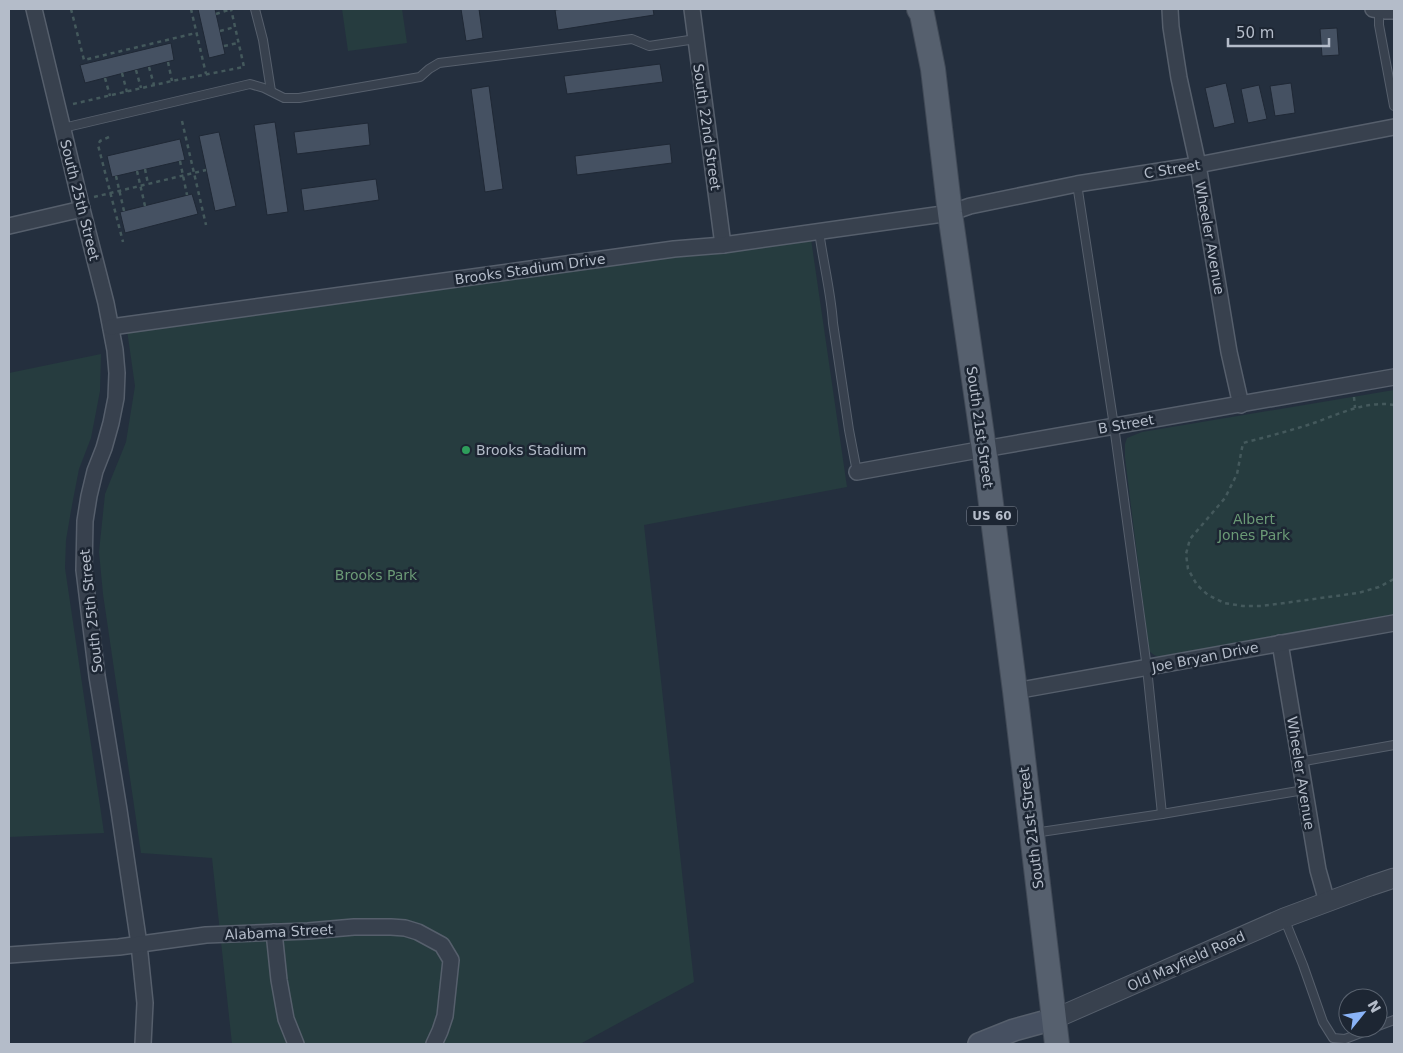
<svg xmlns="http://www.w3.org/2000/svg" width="1403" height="1053" font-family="'DejaVu Sans',sans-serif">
  <rect width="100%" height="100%" fill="#242f3e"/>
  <g fill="#263c3f">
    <polygon points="342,9 402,9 407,43 348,51"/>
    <polygon points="811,239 847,487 644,525 694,982 580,1044 232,1044 212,858 141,853 103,594 99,552 105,494 126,442 135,386 127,330"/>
    <polygon points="101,354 100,391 91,438 79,469 72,505 66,540 65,568 104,833 9,837 9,373"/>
    <path d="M1394,390V615L1169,658C1160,658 1156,657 1149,651L1125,458V444L1127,438L1142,432Z"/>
  </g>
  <g fill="#455162" stroke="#1f2835">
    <polygon points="198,9 215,9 225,54 209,58"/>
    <polygon points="461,9 479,9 483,38 466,41"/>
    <polygon points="563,9 653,9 654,15 558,30 555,10"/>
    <polygon points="1337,28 1339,55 1322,56 1320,29"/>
    <polygon points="171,43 174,60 85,83 80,65"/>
    <polygon points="660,64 663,82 567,94 564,76"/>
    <polygon points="1226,83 1235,123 1214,128 1205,88"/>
    <polygon points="1291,83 1295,113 1275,116 1270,86"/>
    <polygon points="1259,85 1267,119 1248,123 1241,89"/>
    <polygon points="489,86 503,189 485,192 471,89"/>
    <polygon points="275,122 288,212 267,215 254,125"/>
    <polygon points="368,123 370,145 297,154 294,132"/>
    <polygon points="219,132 236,206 215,211 199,136"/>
    <polygon points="180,139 185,160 112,177 107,156"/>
    <polygon points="670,144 672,163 577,175 575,156"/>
    <polygon points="376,179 379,200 304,211 301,189"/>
    <polygon points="192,194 198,214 125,233 120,212"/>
  </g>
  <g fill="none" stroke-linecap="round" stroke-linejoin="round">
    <g stroke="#565f6c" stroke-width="10">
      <g id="service">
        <polyline points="255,9 263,40 271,91"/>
        <polyline points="1379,10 1379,25 1394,106"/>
        <polyline points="63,128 250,84 264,88 284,98 299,98 420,77 429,69 439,63 632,39 649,46 696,39"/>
        <polyline points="1077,184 1114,426 1147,668 1162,814"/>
        <path d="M819,231C823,262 831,292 833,323L849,430L857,472"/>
        <polyline points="1299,762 1394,745"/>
        <polyline points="1034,833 1162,814 1304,790"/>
        <polyline points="1284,918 1303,965 1323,1022 1333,1038 1345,1039 1374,1028"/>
        <polyline points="1378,1026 1394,1020"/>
      </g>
    </g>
    <g stroke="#565f6c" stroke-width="18">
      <g id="minor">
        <polyline points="34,9 82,209 106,303 115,350 117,373 116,398 111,423 104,448 95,471 89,496 85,521 84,570 97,676 119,810 139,944 145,1003 143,1044"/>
        <polyline points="692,9 723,245"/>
        <polyline points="1170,9 1171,27 1179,78 1198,165 1229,352 1241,405"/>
        <polyline points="1373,9 1386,11 1394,11"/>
        <polyline points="9,226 82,209"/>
        <polyline points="111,327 674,249 723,245 950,213 970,206 1077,184 1198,165 1394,127"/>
        <polyline points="857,472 984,449 1394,377"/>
        <polyline points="1280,643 1318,870 1327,902"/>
        <polyline points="1015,691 1394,623"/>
        <polyline points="274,932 279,980 286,1019 296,1044"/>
        <polyline points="9,955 119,947 206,935 308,931 354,927 391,927 405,928 418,932 442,945 451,960 445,1016 440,1031 434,1044"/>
      </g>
    </g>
    <g stroke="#565f6c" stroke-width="21">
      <polyline id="tertiary" points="1054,1019 1284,918 1370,886 1394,878"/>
    </g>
    <g stroke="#565f6c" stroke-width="24">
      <polyline id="secondary" points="979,1044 1014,1030 1054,1019"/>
    </g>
    <g stroke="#414a57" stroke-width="26">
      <polyline id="primary" points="919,9 922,14 933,69 950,213 984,449 1015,691 1057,1044"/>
    </g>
    <g stroke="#44595c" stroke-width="2.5" stroke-dasharray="4 4" stroke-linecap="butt">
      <polyline points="71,9 84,60 196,33"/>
      <polyline points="191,9 206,74"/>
      <polyline points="216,14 231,9"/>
      <polyline points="220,31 235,27"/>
      <polyline points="224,46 238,43"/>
      <polyline points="168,62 172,81"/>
      <polyline points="149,67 154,85"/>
      <polyline points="136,70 141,88"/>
      <polyline points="122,73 127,92"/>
      <polyline points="105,78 110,96"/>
      <polyline points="73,104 172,81 244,67 231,9"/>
      <polyline points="182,121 206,225"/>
      <polyline points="109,137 100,141 98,145 123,242"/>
      <polyline points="180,161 187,195"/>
      <polyline points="145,169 148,184"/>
      <polyline points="137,171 145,206"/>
      <polyline points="116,176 124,211"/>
      <polyline points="94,197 206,170"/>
      <polyline points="1354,397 1355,408"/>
      <path d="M1394,405C1366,400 1337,415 1311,424C1289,431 1266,437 1243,443L1237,474L1225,498L1190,539L1186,554L1188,569L1197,585L1208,595L1224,603L1243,606H1262L1358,593L1379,587L1394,579"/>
    </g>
    <use href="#service" stroke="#38414e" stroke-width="8"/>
    <use href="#minor" stroke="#38414e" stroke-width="15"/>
    <use href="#tertiary" stroke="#38414e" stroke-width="19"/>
    <use href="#secondary" stroke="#465061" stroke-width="21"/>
    <use href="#primary" stroke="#56606e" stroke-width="24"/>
  </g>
  <circle fill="#2e9e5b" stroke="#1d2633" stroke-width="2" cx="466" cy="450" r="5"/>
  <g text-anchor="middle" stroke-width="5" stroke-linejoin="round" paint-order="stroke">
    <rect fill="#1d2633" stroke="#878f9c" stroke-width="1" x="967" y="506.5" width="50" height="19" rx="4"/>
    <g font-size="12" font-weight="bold" fill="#b4bcc9">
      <text x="992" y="520">US 60</text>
    </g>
    <g font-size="14" fill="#b4bcc9" stroke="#1d2633">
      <text transform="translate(707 127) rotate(82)" y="5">South 22nd Street</text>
      <text transform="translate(1172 169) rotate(-9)" y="5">C Street</text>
      <text transform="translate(80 200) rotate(76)" y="5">South 25th Street</text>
      <text transform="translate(1210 238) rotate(80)" y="5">Wheeler Avenue</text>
      <text transform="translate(530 269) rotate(-8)" y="5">Brooks Stadium Drive</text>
      <text transform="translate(1126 424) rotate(-10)" y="5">B Street</text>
      <text transform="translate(980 427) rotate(82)" y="5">South 21st Street</text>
      <text transform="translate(91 611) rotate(-96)" y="5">South 25th Street</text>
      <text transform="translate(1205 657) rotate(-11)" y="5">Joe Bryan Drive</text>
      <text transform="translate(1301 773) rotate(81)" y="5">Wheeler Avenue</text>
      <text transform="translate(1031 828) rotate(-97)" y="5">South 21st Street</text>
      <text transform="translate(279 932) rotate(-3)" y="5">Alabama Street</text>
      <text transform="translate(1186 961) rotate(-24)" y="5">Old Mayfield Road</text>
    </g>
    <g font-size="14" fill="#b4bcc9" stroke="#1d2633" text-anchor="start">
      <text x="476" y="455">Brooks Stadium</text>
    </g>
    <g font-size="14" fill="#6b9a76" stroke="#1d2633">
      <text x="1254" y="524">Albert<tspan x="1254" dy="16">Jones Park</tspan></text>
      <text x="376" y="580">Brooks Park</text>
    </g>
  </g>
  <rect width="1403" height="1053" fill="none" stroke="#b4bcc9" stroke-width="20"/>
  <g transform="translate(1363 1013) rotate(60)"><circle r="24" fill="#1d2633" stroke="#59626f"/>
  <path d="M0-4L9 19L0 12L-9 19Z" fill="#8ab4f8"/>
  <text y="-8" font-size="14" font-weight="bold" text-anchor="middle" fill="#b4bcc9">N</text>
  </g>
  <path d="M1228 38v8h101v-8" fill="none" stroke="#b4bcc9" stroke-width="2.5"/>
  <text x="1236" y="38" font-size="15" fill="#b4bcc9" stroke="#1d2633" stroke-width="4" paint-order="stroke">50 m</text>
</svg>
